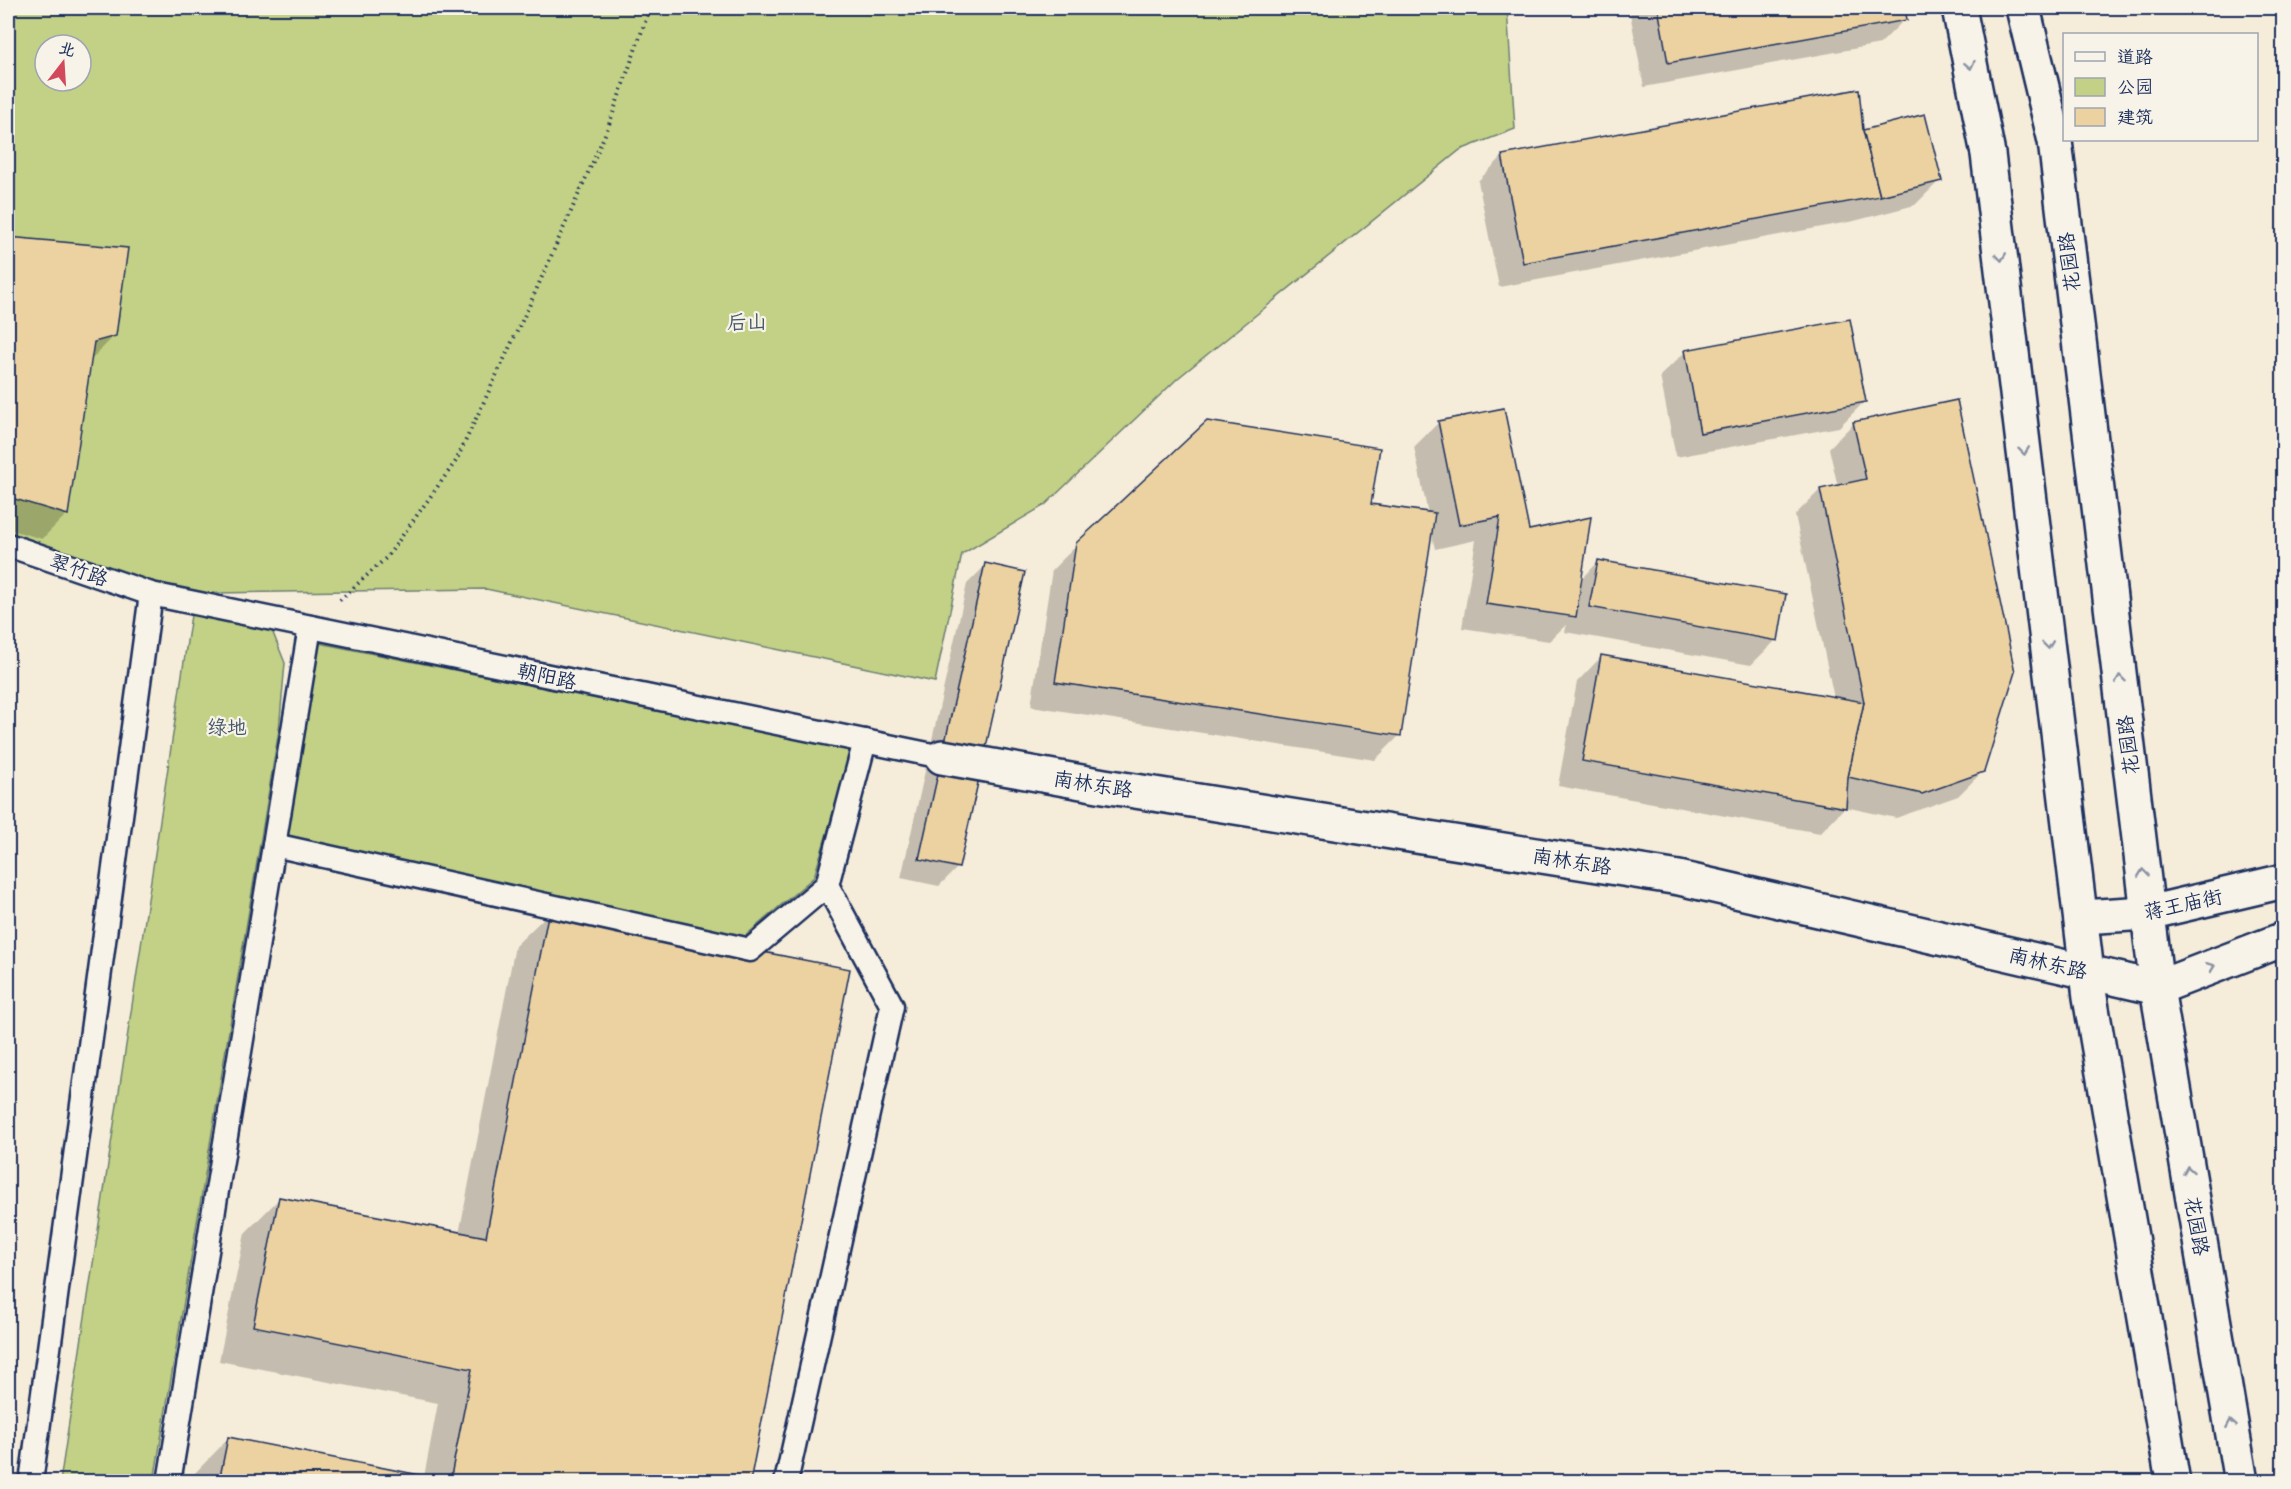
<svg xmlns="http://www.w3.org/2000/svg" width="2291" height="1489" font-family="'Balsamiq Sans','LXGW WenKai TC',sans-serif">
  <rect width="100%" height="100%" fill="#f5ecda"/>
  <filter id="ink" filterUnits="userSpaceOnUse"><feTurbulence type="fractalNoise" baseFrequency=".0167" numOctaves="2"/><feDisplacementMap in="SourceGraphic" scale="12" xChannelSelector="R" yChannelSelector="G"/><feConvolveMatrix kernelMatrix="1 2 1 2 8 2 1 2 1" color-interpolation-filters="sRGB"/></filter>
  <g filter="url(#ink)">
    <g fill="#c2d185" stroke="#6e8072" stroke-width="1.5" fill-rule="evenodd">
      <path d="M8,8H1507L1515,129L1460,150L1178,378L1045,505L962,554L935,682L486,589L151,594L8,545ZM45,45H81V81H45Z"/>
      <polygon points="193,602 267,618 285,663 279,730 154,1481 60,1482"/>
      <polygon points="319,643 852,749 814,877 744,937 285,836"/>
    </g>
    <g fill="#0003">
      <polygon points="1629,8 1903,8 1905,19 1880,44 1644,87"/>
      <polygon points="1861,132 1940,180 1915,205 1854,221 1499,287 1478,181 1503,156"/>
      <polygon points="8,239 126,249 115,335 90,361 67,514 42,539 8,529"/>
      <polygon points="1685,352 1864,402 1839,427 1676,457 1660,376"/>
      <polygon points="1438,423 1528,531 1580,581 1598,562 1776,640 1751,665 1565,632 1567,624 1549,641 1462,628 1476,540 1435,549 1431,531 1400,735 1375,760 1031,706 1052,570 1077,545 1369,505 1428,514 1414,447"/>
      <polygon points="1854,423 1983,771 1958,796 1896,818 1845,807 1820,833 1558,786 1577,682 1601,657 1834,698 1795,515 1820,490 1838,487 1829,448"/>
      <polygon points="986,565 958,867 939,886 901,878 967,584"/>
      <polygon points="550,912 748,1482 192,1482 194,1474 228,1439 424,1477 438,1403 219,1361 245,1233 279,1199 459,1234 515,946"/>
    </g>
    <g fill="#ecd2a1" stroke="#1b2f5e" stroke-width="1.5">
      <polygon points="1658,8 1905,8 1907,20 1668,63"/>
      <polygon points="1859,89 1863,130 1880,196 1523,263 1502,155"/>
      <polygon points="1925,114 1942,181 1880,196 1863,130"/>
      <polygon points="8,237 128,248 116,336 94,342 68,515 8,497"/>
      <polygon points="1850,319 1866,402 1700,433 1685,350"/>
      <polygon points="1957,400 2015,672 1984,772 1922,794 1848,777 1864,702 1820,489 1866,479 1853,422"/>
      <polygon points="1504,408 1529,530 1591,517 1576,617 1486,604 1500,517 1459,525 1438,421"/>
      <polygon points="1207,421 1380,448 1371,504 1435,513 1401,736 1055,682 1076,543"/>
      <polygon points="1598,560 1786,594 1778,641 1589,607"/>
      <polygon points="985,563 1025,572 959,868 919,859"/>
      <polygon points="1601,655 1864,702 1848,777 1846,808 1582,761"/>
      <polygon points="549,910 850,969 750,1482 219,1482 228,1437 450,1481 472,1369 253,1326 279,1197 486,1237"/>
    </g>
    <g fill="none" stroke-linecap="round" stroke-linejoin="round">
      <g stroke="#1b2f5e" stroke-width="27">
        <g id="service">
          <polyline points="8,545 151,594 942,757"/>
          <polyline points="274,845 750,950 827,885 865,741"/>
          <polyline points="31,1482 151,594"/>
          <polyline points="169,1482 310,627"/>
          <polyline points="786,1482 892,1006 827,885"/>
        </g>
      </g>
      <g stroke="#1b2f5e" stroke-width="38">
        <polyline id="minor" points="942,757 1104,786 1679,878 2157,988"/>
      </g>
      <g stroke="#1b2f5e" stroke-width="38">
        <g id="tertiary">
          <polyline points="1959,8 1988,154 2090,997 2173,1482"/>
          <polyline points="2023,8 2055,141 2157,988 2241,1482"/>
          <polyline points="2081,917 2148,913 2284,881"/>
          <polyline points="2157,988 2284,939"/>
        </g>
      </g>
      <polyline stroke="#1b2f5e" stroke-width="4" stroke-dasharray="1.5 4.5" stroke-linecap="butt" points="340,600 387,557 456,461 529,306 607,130 650,8"/>
      <use href="#service" stroke="#f7f3e8" stroke-width="22"/>
      <use href="#minor" stroke="#f7f3e8" stroke-width="33"/>
      <use href="#tertiary" stroke="#f7f3e8" stroke-width="33"/>
    </g>
    <defs><path id="oneway-chevron" d="M-2-3.5L2.5 0L-2 3.5" fill="none" stroke-width="1.6" stroke-linecap="round" stroke-linejoin="round" transform="scale(1.5)"/></defs>
    <g stroke="#8991a3">
      <use href="#oneway-chevron" transform="translate(1970 65) rotate(79)"/>
      <use href="#oneway-chevron" transform="translate(2001 257) rotate(83)"/>
      <use href="#oneway-chevron" transform="translate(2024 451) rotate(83)"/>
      <use href="#oneway-chevron" transform="translate(2048 645) rotate(83)"/>
      <use href="#oneway-chevron" transform="translate(2120 679) rotate(-97)"/>
      <use href="#oneway-chevron" transform="translate(2143 873) rotate(-97)"/>
      <use href="#oneway-chevron" transform="translate(2211 967) rotate(-21)"/>
      <use href="#oneway-chevron" transform="translate(2188 1170) rotate(-100)"/>
      <use href="#oneway-chevron" transform="translate(2231 1424) rotate(-100)"/>
    </g>
  </g>
  <g text-anchor="middle" stroke-width="4.5" stroke-linejoin="round" paint-order="stroke">
    <g font-size="20" fill="#1b2f5e" stroke="#f7f3e8">
      <text transform="translate(2069 262) rotate(-97)" y="7">花园路</text>
      <text transform="translate(79 570) rotate(19)" y="7">翠竹路</text>
      <text transform="translate(547 676) rotate(12)" y="7">朝阳路</text>
      <text transform="translate(2128 745) rotate(-97)" y="7">花园路</text>
      <text transform="translate(1093 784) rotate(9)" y="7">南林东路</text>
      <text transform="translate(1572 861) rotate(9)" y="7">南林东路</text>
      <text transform="translate(2183 904) rotate(-12)" y="7">蒋王庙街</text>
      <text transform="translate(2048 963) rotate(13)" y="7">南林东路</text>
      <text transform="translate(2197 1226) rotate(80)" y="7">花园路</text>
    </g>
    <g font-size="20" fill="#455868" stroke="#f7f3e8">
      <text x="747" y="329">后山</text>
      <text x="227" y="734">绿地</text>
    </g>
  </g>
  <rect width="2291" height="1489" fill="none" stroke="#f7f3e8" stroke-width="30"/>
  <rect x="15" y="15" width="2261" height="1459" fill="none" stroke="#1b2f5e" stroke-width="2" filter="url(#ink)"/>
  <rect x="2063" y="33" width="195" height="108" fill="#f7f3e8" stroke="#9fa5b1" stroke-width="1.5"/>
  <rect x="2075" y="52" width="30" height="9" fill="#f7f3e8" stroke="#9fa5b1" stroke-width="1.5"/>
  <text x="2117" y="63" font-size="18" fill="#1b2f5e">道路</text>
  <rect x="2075" y="78" width="30" height="18" fill="#c2d185" stroke="#9fa5b1" stroke-width="1.5"/>
  <text x="2117" y="93" font-size="18" fill="#1b2f5e">公园</text>
  <rect x="2075" y="108" width="30" height="18" fill="#ecd2a1" stroke="#9fa5b1" stroke-width="1.5"/>
  <text x="2117" y="123" font-size="18" fill="#1b2f5e">建筑</text>
  <g transform="translate(63 63) rotate(17)"><circle r="28" fill="#f7f3e8" stroke="#9fa5b1" stroke-width="1.5"/>
  <path d="M0-4.5L10 22L0 15L-10 22Z" fill="#d1495b"/>
  <text y="-9" font-size="16" font-weight="bold" text-anchor="middle" fill="#1b2f5e">北</text>
  </g>
</svg>
